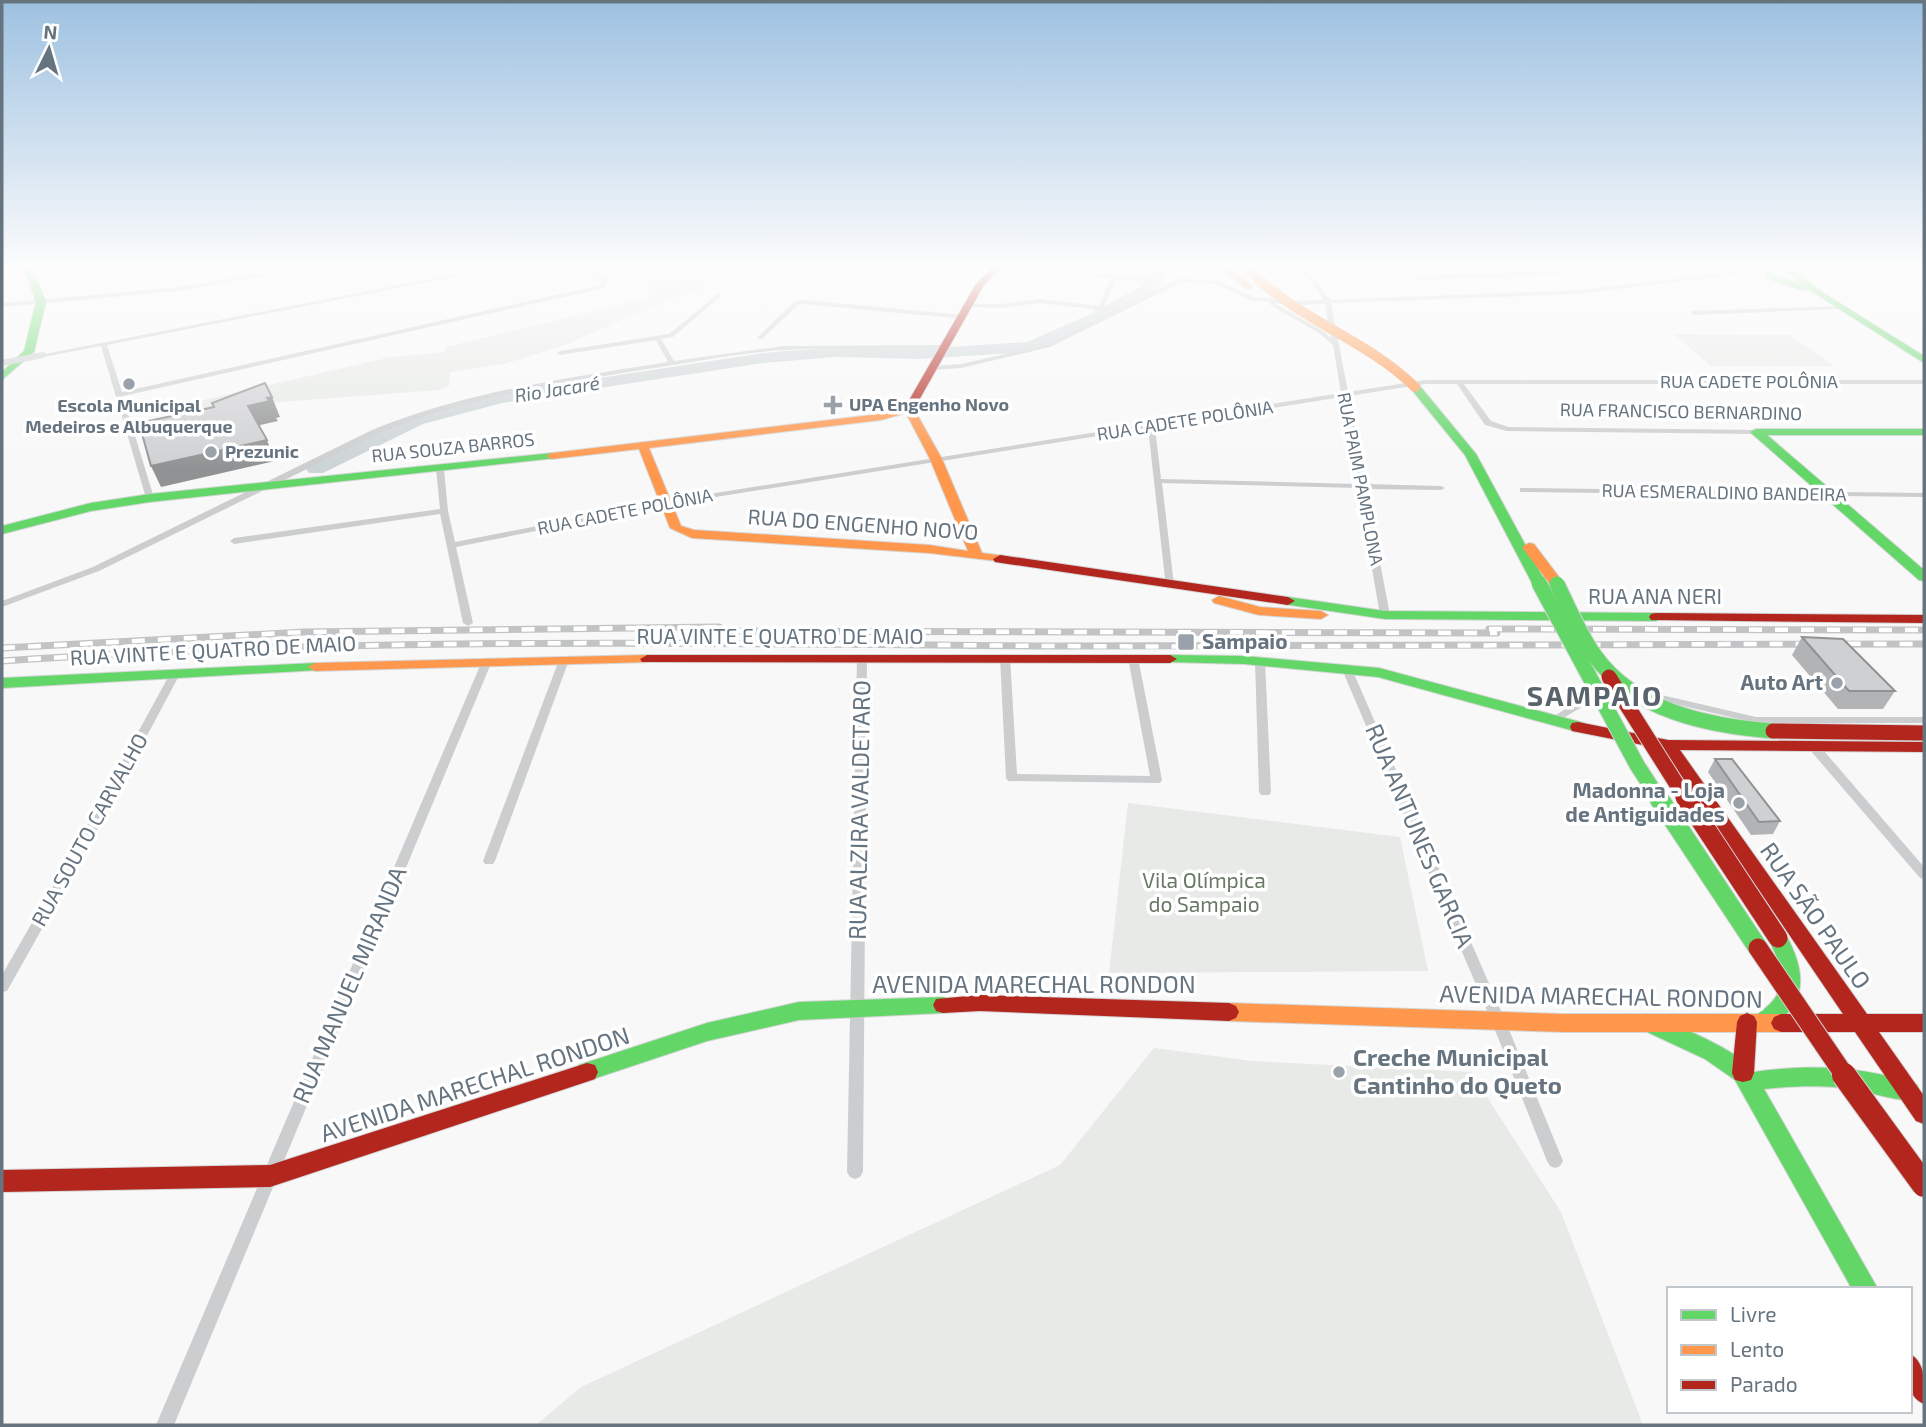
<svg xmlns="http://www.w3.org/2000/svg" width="1926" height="1427" font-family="'Exo 2',sans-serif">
  <rect width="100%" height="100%" fill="#f8f8f8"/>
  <g fill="#e7eae6">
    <path d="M693,268H727L698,283L704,289L684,294L565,345L504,364L450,372L449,386L441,390L279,402L206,416L199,401L391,357L445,352V347L652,297L644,280C656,279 684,273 693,268Z"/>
    <polygon points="1673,334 1790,335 1834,366 1711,366"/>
    <polygon points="1128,803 1400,837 1428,971 1109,973"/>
    <polygon points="1154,1048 1252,1061 1471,1072 1561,1212 1643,1425 536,1425 581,1387 1060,1165"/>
  </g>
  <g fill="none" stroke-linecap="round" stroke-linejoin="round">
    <polygon fill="#cdd4d6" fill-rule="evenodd" points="1157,268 1171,268 1159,290 1137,304 1030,352 919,359 835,357 763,363 502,403 423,424 323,473 309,473 306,469 411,416 501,393 763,353 835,347 919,349 1027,342 1127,298 1148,284"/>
    <g stroke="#d5d6d7" stroke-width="2">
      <g id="fast">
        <polygon points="24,268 32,268 46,302 34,352 2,380 2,372 24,351 36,302"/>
        <polygon points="1762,268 1768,268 1774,275 1801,284 1782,268 1792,268 1822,292 1924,356 1924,363 1808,289 1801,290 1768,279"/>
        <polygon points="1411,385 1419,385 1476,454 1546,583 1544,586 1534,586 1532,583 1465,455 1411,389"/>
        <polygon points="1924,429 1924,435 1767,435 1924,570 1924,581 1919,580 1750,432 1756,429"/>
        <polygon points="552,453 558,456 556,458 150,502 91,511 2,534 2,526 91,503 150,494"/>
        <polygon points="1288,597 1385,611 1656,613 1663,617 1656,621 1385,619 1283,604 1281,601 1283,598"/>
        <polygon points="1170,655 1244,656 1379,668 1584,723 1586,727 1578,732 1378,677 1244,664 1165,662 1163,659 1165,656"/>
        <polygon points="315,663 322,667 320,670 2,688 2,678"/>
        <path d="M1778,930L1785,933C1802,964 1811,996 1778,1022C1770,1028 1764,1033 1754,1029L1751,1023C1755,1014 1763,1011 1770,1004C1790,984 1779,960 1768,938L1771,933Z"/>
        <polygon points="943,997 950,999 953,1005 950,1011 943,1013 799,1020 707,1041 587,1081 579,1079 576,1072 579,1065 707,1023 799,1002"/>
        <path d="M1652,1016C1675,1024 1742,1052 1754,1072C1808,1064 1865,1066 1917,1085L1920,1092L1917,1099C1902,1104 1865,1090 1847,1088C1819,1085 1791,1086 1764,1089L1878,1289H1852L1735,1080L1705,1059L1645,1031L1642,1025L1645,1019Z"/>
      </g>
    </g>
    <g stroke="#d5d6d7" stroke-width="2">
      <g id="slow">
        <polygon points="1220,268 1230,268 1253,287 1246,289"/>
        <path d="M909,406L914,409L942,459L982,553L1005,556V562L929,553L692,538L670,528L639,449L552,459L546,456L552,453L880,414ZM906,413L930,459L968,551L929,545L694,530L681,526L649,448L881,420Z"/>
        <polygon points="1529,543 1534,544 1562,581 1564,584 1562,587 1552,587 1522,547"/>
        <polygon points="1219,596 1260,607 1321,611 1328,615 1321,619 1259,615 1214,603 1212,600"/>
        <polygon points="647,655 654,659 652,662 315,671 308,667 315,663"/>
        <polygon points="1229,1003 1563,1014 1781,1014 1788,1017 1791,1023 1788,1029 1781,1032 1563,1032 1229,1021 1222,1018 1219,1012 1222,1006"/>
      </g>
    </g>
    <g stroke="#d5d6d7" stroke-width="2">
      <g id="jam">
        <polygon points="992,268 1001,268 984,285 914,409 905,411 904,409 976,284"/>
        <polygon points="1000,555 1288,597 1295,601 1288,605 995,562 993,559"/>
        <polygon points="1656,613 1924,615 1924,623 1651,620 1649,617 1651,614"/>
        <polygon points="647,655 1170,655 1177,659 1170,663 642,662 640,659"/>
        <polygon points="1578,722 1668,740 1924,742 1924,752 1680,750 1867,1014 1924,1014 1924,1032 1879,1032 1924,1096 1924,1124 1916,1121 1855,1032 1781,1032 1774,1029 1771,1023 1774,1017 1781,1014 1843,1014 1663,749 1572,731 1570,727 1572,723"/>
        <polygon points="980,995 1229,1003 1236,1006 1239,1012 1236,1018 1229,1021 980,1011 943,1013 936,1011 933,1005 936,999"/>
        <polygon points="1747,1013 1754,1016 1757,1022 1754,1073 1751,1080 1743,1082 1735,1080 1732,1073 1737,1022 1740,1016"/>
        <polygon points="587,1063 595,1065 598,1072 595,1079 270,1187 2,1192 2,1170 270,1165"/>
        <path d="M1910,1354C1926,1362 1925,1386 1924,1404C1904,1396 1910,1373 1910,1354Z"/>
      </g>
    </g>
    <g fill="#cbcdce" fill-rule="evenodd">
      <polygon points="47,268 61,268 30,275 27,273"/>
      <polygon points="109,268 124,270 180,268 123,274"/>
      <polygon points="296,268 311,268 178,291 2,307 2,303 178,287"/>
      <polygon points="486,268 499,268 107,345 122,392 601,285 601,280 584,268 591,268 607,279 607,286 604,288 123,396 154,498 150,500 146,498 101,346 43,357 40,355"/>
      <path d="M1154,268H1160L1152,279L1153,281L1150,282L1145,289L1111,307L1120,308L1181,278L1219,281L1253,297L1298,301L1324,300L1300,268H1306L1330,300L1578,290L1688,277L1678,268H1685L1694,277L1765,268L1768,270L1698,280L1695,282L1692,280L1578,294L1331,303L1348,392L1425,380H1924V384H1464L1491,421L1508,427L1759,430L1760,432L1756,434L1507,431L1485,425L1457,384H1425L1349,396L1365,484L1441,486L1445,488L1441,490L1366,489L1390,615L1385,618L1380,615L1358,488L1162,483L1174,585L1169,588L1166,587L1148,428L666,505L456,547L473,623L468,626L463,623L440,514L234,544L230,541L234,538L440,509L436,469L440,467L444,469L448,511L455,542L666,501L1341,393L1333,345L1319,333L1270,305L1271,302L1250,300L1216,284L1182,282L1050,347L961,368L933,370L930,368L933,366L961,364L1046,345L1114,311L1101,310L1094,311V309L1039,303L1002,308L970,307L968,306V304H1002L1039,299L1099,306L1111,278L1085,276L1083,275V273L1147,278ZM1116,279L1145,281L1141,287L1104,306ZM1274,303L1298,305L1325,304L1331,338L1323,331ZM1342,397L1357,484L1161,479L1155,427Z"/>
      <polygon points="1591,270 1592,271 1589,273 1421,280 1418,278 1421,276"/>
      <path d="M719,293L721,294V296L673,337L661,339L674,361L783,346L944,345L947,347L944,349C891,349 837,347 784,350C736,353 688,363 641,370C552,385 462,398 378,434L99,571L2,607V601L93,567L372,430C467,391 568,378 668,362L656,340L560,355L557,353L560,351L669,334Z"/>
      <polygon points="803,300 963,315 966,317 963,319 803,304 798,305 762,339 758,339 758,337 794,302"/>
      <polygon points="1842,306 1842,308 1840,309 1693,315 1690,313 1693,311"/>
      <polygon points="1520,488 1924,493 1924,497 1523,492 1520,492"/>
      <polygon points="862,654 867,657 863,1172 860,1177 855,1179 850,1177 847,1172 857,657"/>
      <polygon points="1005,654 1010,657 1017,774 1150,776 1128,658 1133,655 1138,658 1162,780 1160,783 1008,781 1006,778 1000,657"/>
      <polygon points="564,657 569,660 495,861 493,864 485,864 483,861 559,660"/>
      <polygon points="487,658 492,661 174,1425 156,1425 482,661"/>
      <polygon points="1260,658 1265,661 1271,792 1269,795 1261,795 1259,792 1255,661"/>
      <polygon points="1346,664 1351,667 1505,1020 1563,1161 1560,1166 1555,1168 1550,1166 1547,1161 1491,1020 1341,667"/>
      <polygon points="176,669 181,672 80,861 7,991 2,992 2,975 68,860 171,672"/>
      <polygon points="1621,687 1626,690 1625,692 1603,694 1557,722 1549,722 1548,720 1597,689"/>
      <polygon points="1653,693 1756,717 1924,717 1924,723 1756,723 1649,698 1648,696 1649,694"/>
      <polygon points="1814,743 1818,744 1924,867 1924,879 1920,878 1810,750 1809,747"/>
    </g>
    <use href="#fast" fill="#63d668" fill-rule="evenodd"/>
    <use href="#slow" fill="#ff974d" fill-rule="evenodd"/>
    <use href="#jam" fill="#b3261e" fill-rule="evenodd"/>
    <g stroke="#c2c3c4" stroke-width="7">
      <g id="rail">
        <polyline points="1489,629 1924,630"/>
        <polyline points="710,631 1497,633"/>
        <polyline points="2,648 304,632 719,627"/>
        <path d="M2,661C353,637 703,643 1055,646C1344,648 1634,643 1924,644"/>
      </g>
    </g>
    <use href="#rail" stroke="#fff" stroke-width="4.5" stroke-dasharray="13" stroke-linecap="butt"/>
    <g stroke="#d4d5d6" stroke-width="17" stroke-linecap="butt">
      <g id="fast-bridge-far1">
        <polyline points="1539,583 1637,765 1659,799"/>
        <path d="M1557,584C1569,608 1579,634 1595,656C1634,711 1709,726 1773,731"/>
      </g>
    </g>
    <g stroke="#d4d5d6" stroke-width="21" stroke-linecap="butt">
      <polyline id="fast-bridge" points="1658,797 1758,948"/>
    </g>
    <g stroke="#d4d5d6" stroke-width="10" stroke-linecap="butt">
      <path id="slow-bridge" d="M1250,271C1298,320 1366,339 1415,387"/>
    </g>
    <g stroke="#d4d5d6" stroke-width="17" stroke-linecap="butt">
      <g id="jam-bridge-far2">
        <polyline points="1609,677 1686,799"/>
        <polyline points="1773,731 1924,733"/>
      </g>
    </g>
    <g stroke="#d4d5d6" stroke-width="21" stroke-linecap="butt">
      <g id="jam-bridge-far1">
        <polyline points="1685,797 1778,938"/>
        <polyline points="1758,948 1845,1076"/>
      </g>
    </g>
    <g stroke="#d4d5d6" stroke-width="26" stroke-linecap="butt">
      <polyline id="jam-bridge" points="1844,1075 1924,1185"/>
    </g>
    <polyline stroke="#cbcdce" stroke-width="6" points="2,363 43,355"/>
    <use href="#fast-bridge-far1" stroke="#63d668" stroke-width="15"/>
    <use href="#fast-bridge" stroke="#63d668" stroke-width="19"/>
    <use href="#slow-bridge" stroke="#ff974d" stroke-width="10"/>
    <use href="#jam-bridge-far2" stroke="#b3261e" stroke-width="15"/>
    <use href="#jam-bridge-far1" stroke="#b3261e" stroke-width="19"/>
    <use href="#jam-bridge" stroke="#b3261e" stroke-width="24"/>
  </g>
  <g fill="#b2b3b5">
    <polygon points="1802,637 1895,691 1883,709 1838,709 1792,655"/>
    <polygon points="1715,759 1780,821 1773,834 1751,835 1708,772"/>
  </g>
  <g fill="#919293">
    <polygon points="272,397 280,417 276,418 278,421 256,426 248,406"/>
    <polygon points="267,440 275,461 161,487 151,466"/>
  </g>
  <g fill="#cfd0d2" stroke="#919293" stroke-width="2">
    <polygon points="265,383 272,397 267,398 270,401 248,406 267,440 151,466 139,423 214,407 212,403"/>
    <polygon points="1802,637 1843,639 1895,691 1849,691"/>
    <polygon points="1715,759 1732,759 1780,821 1759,822"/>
  </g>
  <linearGradient id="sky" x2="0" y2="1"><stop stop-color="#9dc1e1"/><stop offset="0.57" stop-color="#fcfcfc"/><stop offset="1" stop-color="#fcfcfc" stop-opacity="0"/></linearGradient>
  <rect width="1926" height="468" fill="url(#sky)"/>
  <g fill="#99a2aa" stroke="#fff" stroke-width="2.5">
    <circle cx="129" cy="384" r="7"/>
    <path d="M829.5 394.5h7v7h7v7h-7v7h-7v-7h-7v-7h7z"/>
    <circle cx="211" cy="452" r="7"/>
    <rect x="1177" y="633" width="18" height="18" rx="3.5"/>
    <circle cx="1837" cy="683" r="7"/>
    <circle cx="1739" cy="803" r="7"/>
    <circle cx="1339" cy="1072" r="7"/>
  </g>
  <g text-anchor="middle" stroke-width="7" stroke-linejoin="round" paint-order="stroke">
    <g font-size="18" fill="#667480" stroke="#fff">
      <text x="1749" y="388">RUA CADETE POLÔNIA</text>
      <text transform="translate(1681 412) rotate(1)" y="6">RUA FRANCISCO BERNARDINO</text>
      <text transform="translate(1185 421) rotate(-9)" y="6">RUA CADETE POLÔNIA</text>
      <text transform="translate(453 448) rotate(-6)" y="6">RUA SOUZA BARROS</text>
      <text transform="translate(1360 479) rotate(79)" y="6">RUA PAIM PAMPLONA</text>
      <text transform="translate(1724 493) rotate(1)" y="6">RUA ESMERALDINO BANDEIRA</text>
      <text transform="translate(625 512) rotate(-11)" y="6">RUA CADETE POLÔNIA</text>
    </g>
    <g font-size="18" font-weight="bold" fill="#667480" stroke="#fff" text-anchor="start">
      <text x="849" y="411">UPA Engenho Novo</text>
      <text x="129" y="412" text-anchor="middle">Escola Municipal<tspan x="129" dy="21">Medeiros e Albuquerque</tspan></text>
      <text x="225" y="458">Prezunic</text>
    </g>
    <g font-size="19" font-style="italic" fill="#677980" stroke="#fff">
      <text transform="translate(557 389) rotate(-9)" y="7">Rio Jacaré</text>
    </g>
    <g font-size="21" fill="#667480" stroke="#fff">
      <text transform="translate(863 525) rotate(4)" y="7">RUA DO ENGENHO NOVO</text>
      <text x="1655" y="604">RUA ANA NERI</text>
      <text x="780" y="644">RUA VINTE E QUATRO DE MAIO</text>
      <text transform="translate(213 651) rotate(-3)" y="7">RUA VINTE E QUATRO DE MAIO</text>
      <text transform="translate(90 830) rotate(-61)" y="7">RUA SOUTO CARVALHO</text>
    </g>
    <g font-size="21" font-weight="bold" fill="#667480" stroke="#fff" text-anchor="end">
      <text x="1202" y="649" text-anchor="start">Sampaio</text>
      <text x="1823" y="690">Auto Art</text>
      <text x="1725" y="798">Madonna - Loja<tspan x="1725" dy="24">de Antiguidades</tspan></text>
    </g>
    <g font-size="21" fill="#687865" stroke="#fff">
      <text x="1204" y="888">Vila Olímpica<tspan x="1204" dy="24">do Sampaio</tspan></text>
    </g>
    <g font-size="24" fill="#667480" stroke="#fff">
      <text transform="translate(860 810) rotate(-89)" y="8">RUA ALZIRA VALDETARO</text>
      <text transform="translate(1419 836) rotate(67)" y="8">RUA ANTUNES GARCIA</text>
      <text transform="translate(1815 916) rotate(55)" y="8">RUA SÃO PAULO</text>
      <text transform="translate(350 985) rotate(-67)" y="8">RUA MANUEL MIRANDA</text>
      <text x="1034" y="993">AVENIDA MARECHAL RONDON</text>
      <text transform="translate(1601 997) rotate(1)" y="8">AVENIDA MARECHAL RONDON</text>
      <text transform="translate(475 1085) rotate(-18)" y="8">AVENIDA MARECHAL RONDON</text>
    </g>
    <g font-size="24" font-weight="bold" fill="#667480" stroke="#fff" text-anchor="start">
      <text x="1353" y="1066">Creche Municipal<tspan x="1353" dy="28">Cantinho do Queto</tspan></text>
    </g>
    <g font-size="28" font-weight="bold" letter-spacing="2" fill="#58636b" stroke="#fff">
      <text x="1595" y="706">SAMPAIO</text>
    </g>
  </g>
  <rect width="1926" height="1427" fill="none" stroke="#667480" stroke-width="7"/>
  <rect x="1667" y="1287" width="245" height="126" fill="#ffffff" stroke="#c2c7cc" stroke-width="2"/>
  <rect x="1681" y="1310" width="35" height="10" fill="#63d668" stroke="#c2c7cc" stroke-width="2"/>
  <text x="1730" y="1322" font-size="21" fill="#667480">Livre</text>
  <rect x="1681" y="1345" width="35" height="10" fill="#ff974d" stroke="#c2c7cc" stroke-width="2"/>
  <text x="1730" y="1357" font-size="21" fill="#667480">Lento</text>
  <rect x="1681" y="1380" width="35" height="10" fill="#b3261e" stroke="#c2c7cc" stroke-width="2"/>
  <text x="1730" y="1392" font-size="21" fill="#667480">Parado</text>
  <g transform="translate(49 49) rotate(5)" stroke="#ffffff" stroke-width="5" paint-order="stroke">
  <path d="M0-5L12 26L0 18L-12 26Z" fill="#667480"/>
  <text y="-10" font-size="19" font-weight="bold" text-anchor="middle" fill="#667480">N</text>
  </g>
</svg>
